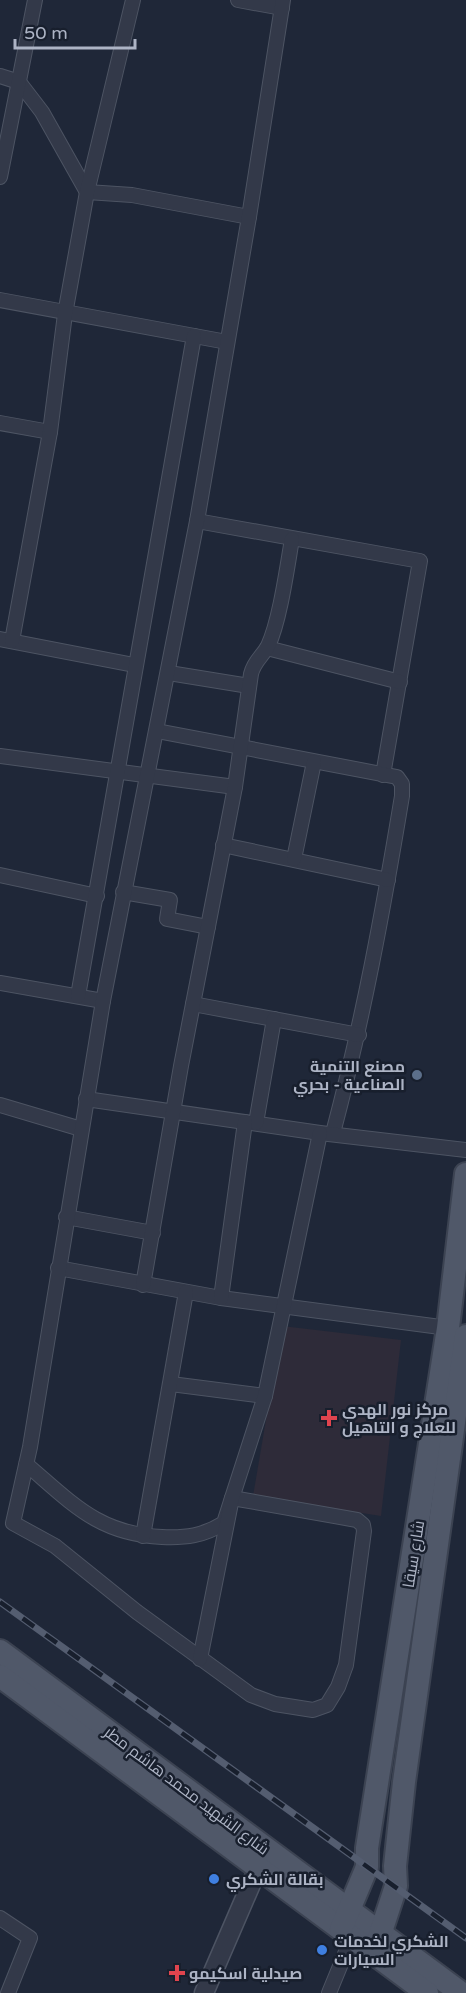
<svg xmlns="http://www.w3.org/2000/svg" width="466" height="1993" font-family="'Varela Round',Cairo,sans-serif">
  <rect width="100%" height="100%" fill="#1f2738"/>
  <polygon fill="#2e2b39" points="282,1326 401,1340 381,1516 253,1496"/>
  <g fill="none" stroke-linecap="round" stroke-linejoin="round">
    <g stroke="#4d5463" stroke-width="16">
      <g id="minor">
        <polyline points="238,0 282,8"/>
        <polyline points="0,76 19,82 42,112 87,192 132,195 249,217"/>
        <polyline points="0,177 35,0"/>
        <polyline points="0,300 227,342"/>
        <polyline points="0,423 50,432"/>
        <polyline points="197,521 420,561 383,775"/>
        <polyline points="0,639 134,665"/>
        <polyline points="12,641 50,432 65,314 87,192 133,0"/>
        <polyline points="267,648 400,682"/>
        <polyline points="169,673 249,686"/>
        <path d="M157,731L397,777L402,784V796C383,911 363,1020 333,1133"/>
        <polyline points="0,756 235,787"/>
        <polyline points="223,845 388,880"/>
        <polyline points="294,859 314,762"/>
        <polyline points="0,875 97,896"/>
        <polyline points="123,892 170,900 167,919 208,927"/>
        <polyline points="0,983 103,1001"/>
        <polyline points="78,996 194,336"/>
        <polyline points="193,1004 359,1035"/>
        <polyline points="86,1099 320,1133 466,1150"/>
        <polyline points="0,1105 81,1129"/>
        <polyline points="256,1123 274,1019"/>
        <polyline points="66,1217 153,1233"/>
        <polyline points="58,1268 221,1298 448,1328"/>
        <path d="M143,1285L181,1066L235,787L251,674C254,661 262,657 268,646C280,620 287,568 292,539"/>
        <polyline points="221,1298 245,1122"/>
        <polyline points="171,1384 265,1396"/>
        <path d="M26,1464C72,1503 98,1534 162,1537C186,1538 203,1536 224,1523L232,1498L357,1520L363,1525L364,1531L346,1665L338,1687L327,1705L313,1710L275,1704L251,1695L137,1612L55,1546L13,1523L30,1447L103,1001L197,521L249,217L283,0"/>
        <polyline points="143,1536 186,1292"/>
        <polyline points="200,1659 232,1498 265,1396 320,1133"/>
        <polyline points="0,1918 30,1938 8,1993"/>
        <polyline points="329,1993 352,1937"/>
      </g>
    </g>
    <g stroke="#4d5463" stroke-width="21">
      <polyline id="tertiary" points="204,1993 258,1868 265,1858"/>
    </g>
    <g stroke="#3c4352" stroke-width="26">
      <g id="primary">
        <polyline points="0,1651 461,1993"/>
        <polyline points="0,1676 427,1993"/>
        <polyline points="341,1929 367,1867 367,1848 448,1328 466,1174"/>
        <polyline points="374,1953 396,1886 395,1866 404,1782 466,1336"/>
      </g>
    </g>
    <use href="#minor" stroke="#333949" stroke-width="14"/>
    <use href="#tertiary" stroke="#333949" stroke-width="18"/>
    <use href="#primary" stroke="#505869" stroke-width="22"/>
    <g stroke="#545d70" stroke-width="7">
      <polyline id="rail" points="0,1602 466,1938"/>
    </g>
    <use href="#rail" stroke="#181f2d" stroke-width="4.5" stroke-dasharray="14" stroke-linecap="butt"/>
  </g>
  <circle fill="#5c6f8a" stroke="#181f2d" stroke-width="2" cx="417" cy="1075" r="6"/>
  <g fill="#e0444e" stroke="#181f2d" stroke-width="2">
    <path d="M326 1409h6v6h6v6h-6v6h-6v-6h-6v-6h6z"/>
    <path d="M174 1964h6v6h6v6h-6v6h-6v-6h-6v-6h6z"/>
  </g>
  <g fill="#3f7fe0" stroke="#181f2d" stroke-width="2">
    <circle cx="214" cy="1879" r="6"/>
    <circle cx="322" cy="1950" r="6"/>
  </g>
  <g text-anchor="middle" stroke-width="5" stroke-linejoin="round" paint-order="stroke">
    <g font-size="16" font-weight="bold" fill="#adb4c5" stroke="#181f2d" text-anchor="start">
      <text x="405" y="1072" text-anchor="end">مصنع التنمية<tspan x="405" dy="18">الصناعية - بحري</tspan></text>
      <text x="342" y="1415">مركز نور الهدي<tspan x="342" dy="18">للعلاج و التاهيل</tspan></text>
      <text x="226" y="1885">بقالة الشكري</text>
      <text x="334" y="1947">الشكري لخدمات<tspan x="334" dy="18">السيارات</tspan></text>
      <text x="189" y="1979">صيدلية اسكيمو</text>
    </g>
    <g font-size="16" fill="#adb4c5" stroke="#181f2d">
      <text transform="translate(413 1554) rotate(-81)" y="6">شارع سيقا</text>
      <text transform="translate(187 1790) rotate(37)" y="6">شارع الشهيد محمد هاشم مطر</text>
    </g>
  </g>
  <path d="M15 39v9h120v-9" fill="none" stroke="#adb4c5" stroke-width="3"/>
  <text x="24" y="39" font-size="18" fill="#adb4c5" stroke="#181f2d" stroke-width="4.5" paint-order="stroke">50 m</text>
</svg>
